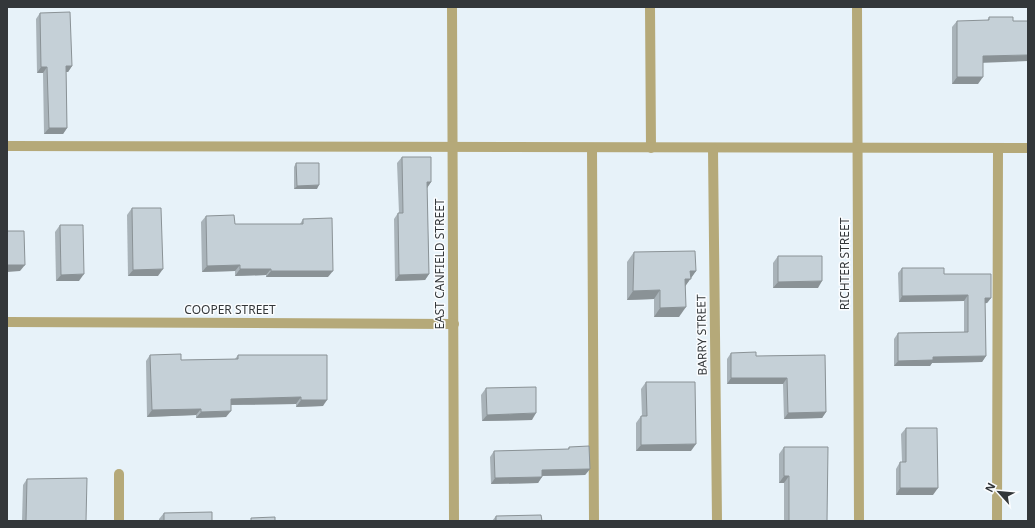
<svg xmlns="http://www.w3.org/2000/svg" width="1035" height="528" font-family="'Noto Sans',sans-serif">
  <rect width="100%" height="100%" fill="#e7f2f9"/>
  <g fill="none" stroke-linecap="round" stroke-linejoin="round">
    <g stroke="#b5a979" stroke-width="10">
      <polyline points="452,7 454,521"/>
      <polyline points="650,7 651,148"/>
      <polyline points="857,7 859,521"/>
      <polyline points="7,146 1028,148"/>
      <polyline points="592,148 594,521"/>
      <polyline points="713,149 717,521"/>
      <polyline points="7,322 454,324"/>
      <polyline points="119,521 119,474"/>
      <polyline points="997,521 998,148"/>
    </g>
  </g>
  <g fill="#a9b3b9">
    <polygon points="40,13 72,66 68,72 66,72 67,128 63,134 44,134 43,73 37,73 36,19"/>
    <polygon points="989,17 1013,21 983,63 978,84 952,84 952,27 957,21 987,21"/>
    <polygon points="402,157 431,182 427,188 429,274 425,280 395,281 394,219 398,213 399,213 397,163"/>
    <polygon points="296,163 317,189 294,189 294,167"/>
    <polygon points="132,208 158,276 128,276 127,215"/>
    <polygon points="206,216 235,224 300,224 303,219 328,277 266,277 266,275 235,276 235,271 202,272 201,222"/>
    <polygon points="60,225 79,281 56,281 55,232"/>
    <polygon points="634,252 696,271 685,286 679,317 654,317 654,299 627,300 627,262"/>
    <polygon points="778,256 818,288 773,288 773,263"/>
    <polygon points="902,268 944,274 991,298 987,303 985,303 986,356 982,362 932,363 930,366 894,366 894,339 898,333 964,332 964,301 899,302 898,273"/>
    <polygon points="731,353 756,356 825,355 826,412 822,418 784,419 783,384 727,384 727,359"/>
    <polygon points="150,355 181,360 235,359 238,355 323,406 296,407 296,404 231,405 226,417 196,418 196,415 147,417 146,361"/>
    <polygon points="646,382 691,451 636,451 636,423 641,416 642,416 641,389"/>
    <polygon points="486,388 532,420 482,421 481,395"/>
    <polygon points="906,428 933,495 896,495 896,469 900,462 902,462 901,434"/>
    <polygon points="569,447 590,469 585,475 542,476 538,483 491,484 490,457 494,451 568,449"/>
    <polygon points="784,447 827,521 784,521 784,483 779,483 779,454"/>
    <polygon points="27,479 86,521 22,521 23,485"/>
    <polygon points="164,513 212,521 159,521 159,519"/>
    <polygon points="496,516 542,521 492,521"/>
  </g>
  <g fill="#8a9296">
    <polygon points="1028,55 1028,61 978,63 983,56"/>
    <polygon points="66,66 72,66 68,72 62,72"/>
    <polygon points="41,67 47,67 43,73 37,73"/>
    <polygon points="957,77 983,77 978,84 952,84"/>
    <polygon points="49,128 67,128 63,134 44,134"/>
    <polygon points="427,182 431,182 427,188"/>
    <polygon points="319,185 317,189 294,189 297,186"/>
    <polygon points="7,265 25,265 20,271 7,272"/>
    <polygon points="240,265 235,271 202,272 207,266"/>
    <polygon points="163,269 158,276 128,276 133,270"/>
    <polygon points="240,269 271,269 266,275 235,276"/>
    <polygon points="271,271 333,271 328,277 266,277"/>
    <polygon points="690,271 696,271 684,288 679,289"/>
    <polygon points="84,274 79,281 56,281 61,275"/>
    <polygon points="429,274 425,280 395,281 399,275"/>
    <polygon points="822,281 818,288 773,288 778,282"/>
    <polygon points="660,290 654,299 627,300 633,291"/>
    <polygon points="968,295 964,301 899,302 902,296"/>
    <polygon points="985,298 991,298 987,303 981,304"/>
    <polygon points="686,307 679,317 654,317 660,308"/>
    <polygon points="986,356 982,362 932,363 930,366 894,366 898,361 933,357"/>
    <polygon points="731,378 787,378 783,384 727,384"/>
    <polygon points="301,397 296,404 226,405 231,399"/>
    <polygon points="301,400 327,400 323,406 296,407"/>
    <polygon points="201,409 196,415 147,417 152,410"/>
    <polygon points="231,411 226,417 196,418 201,412"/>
    <polygon points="826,412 822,418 784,419 788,413"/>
    <polygon points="536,413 532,420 482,421 487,415"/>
    <polygon points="696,444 691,451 636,451 641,445"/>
    <polygon points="590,469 585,475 538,476 542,470"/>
    <polygon points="784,476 789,476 784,483 779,483"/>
    <polygon points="542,477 538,483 491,484 495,478"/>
    <polygon points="900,488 938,488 933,495 896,495"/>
  </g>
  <g fill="#c5d0d7" stroke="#8a9296">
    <polygon points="70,12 72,66 66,66 67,128 49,128 47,67 41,67 40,13"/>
    <polygon points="989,17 1013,17 1013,21 1028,21 1028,55 983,56 983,77 957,77 957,21 989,20"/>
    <polygon points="402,157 431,157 431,182 427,182 429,274 399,275 398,213 403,213"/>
    <polygon points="296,163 319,163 319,185 297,186"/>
    <polygon points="132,208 161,208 163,269 133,270"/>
    <polygon points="234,215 235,224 303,224 303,219 332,218 333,271 271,271 271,269 240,269 240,265 207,266 206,216"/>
    <polygon points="60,225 83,225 84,274 61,275"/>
    <polygon points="7,231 24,231 25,265 7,265"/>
    <polygon points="695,251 696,271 690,271 691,279 685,279 686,307 660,308 660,290 633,291 634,252"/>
    <polygon points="778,256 822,256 822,281 778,282"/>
    <polygon points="902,268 944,268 944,274 991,274 991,298 985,298 986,356 933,357 933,360 898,361 898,333 968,332 968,295 902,296"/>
    <polygon points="756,352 756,356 825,355 826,412 788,413 787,378 731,378 731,353"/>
    <polygon points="181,354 181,360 238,359 238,355 327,355 327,400 301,400 301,397 231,399 231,411 201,412 201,409 152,410 150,355"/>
    <polygon points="646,382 695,382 696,444 641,445 641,416 647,416"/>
    <polygon points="536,387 536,413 487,415 486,388"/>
    <polygon points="906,428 937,428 938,488 900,488 900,462 906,462"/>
    <polygon points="589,446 590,469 542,470 542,477 495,478 494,451 569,449 569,447"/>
    <polygon points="784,447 828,447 827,521 789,521 789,476 784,476"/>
    <polygon points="87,478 86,521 26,521 27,479"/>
    <polygon points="212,512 212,521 164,521 164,513"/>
    <polygon points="541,515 542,521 496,521 496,516"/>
    <polygon points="275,517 275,521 251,521 251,518"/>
  </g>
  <g text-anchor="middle" stroke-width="3" stroke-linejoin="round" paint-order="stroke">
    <g font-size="12" fill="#33373a" stroke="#fbfdff">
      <text transform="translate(440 264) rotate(-90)" y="4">EAST CANFIELD STREET</text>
      <text transform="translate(845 264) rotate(-90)" y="4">RICHTER STREET</text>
      <text x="230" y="314">COOPER STREET</text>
      <text transform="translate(702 335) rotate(-91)" y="4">BARRY STREET</text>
    </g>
  </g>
  <rect width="1035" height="528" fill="none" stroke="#33373a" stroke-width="16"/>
  <g transform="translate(999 492) rotate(297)" stroke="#fbfdff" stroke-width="3" paint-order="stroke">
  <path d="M0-3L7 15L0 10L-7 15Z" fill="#33373a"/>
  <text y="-6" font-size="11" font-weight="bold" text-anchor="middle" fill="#33373a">N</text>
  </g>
</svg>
